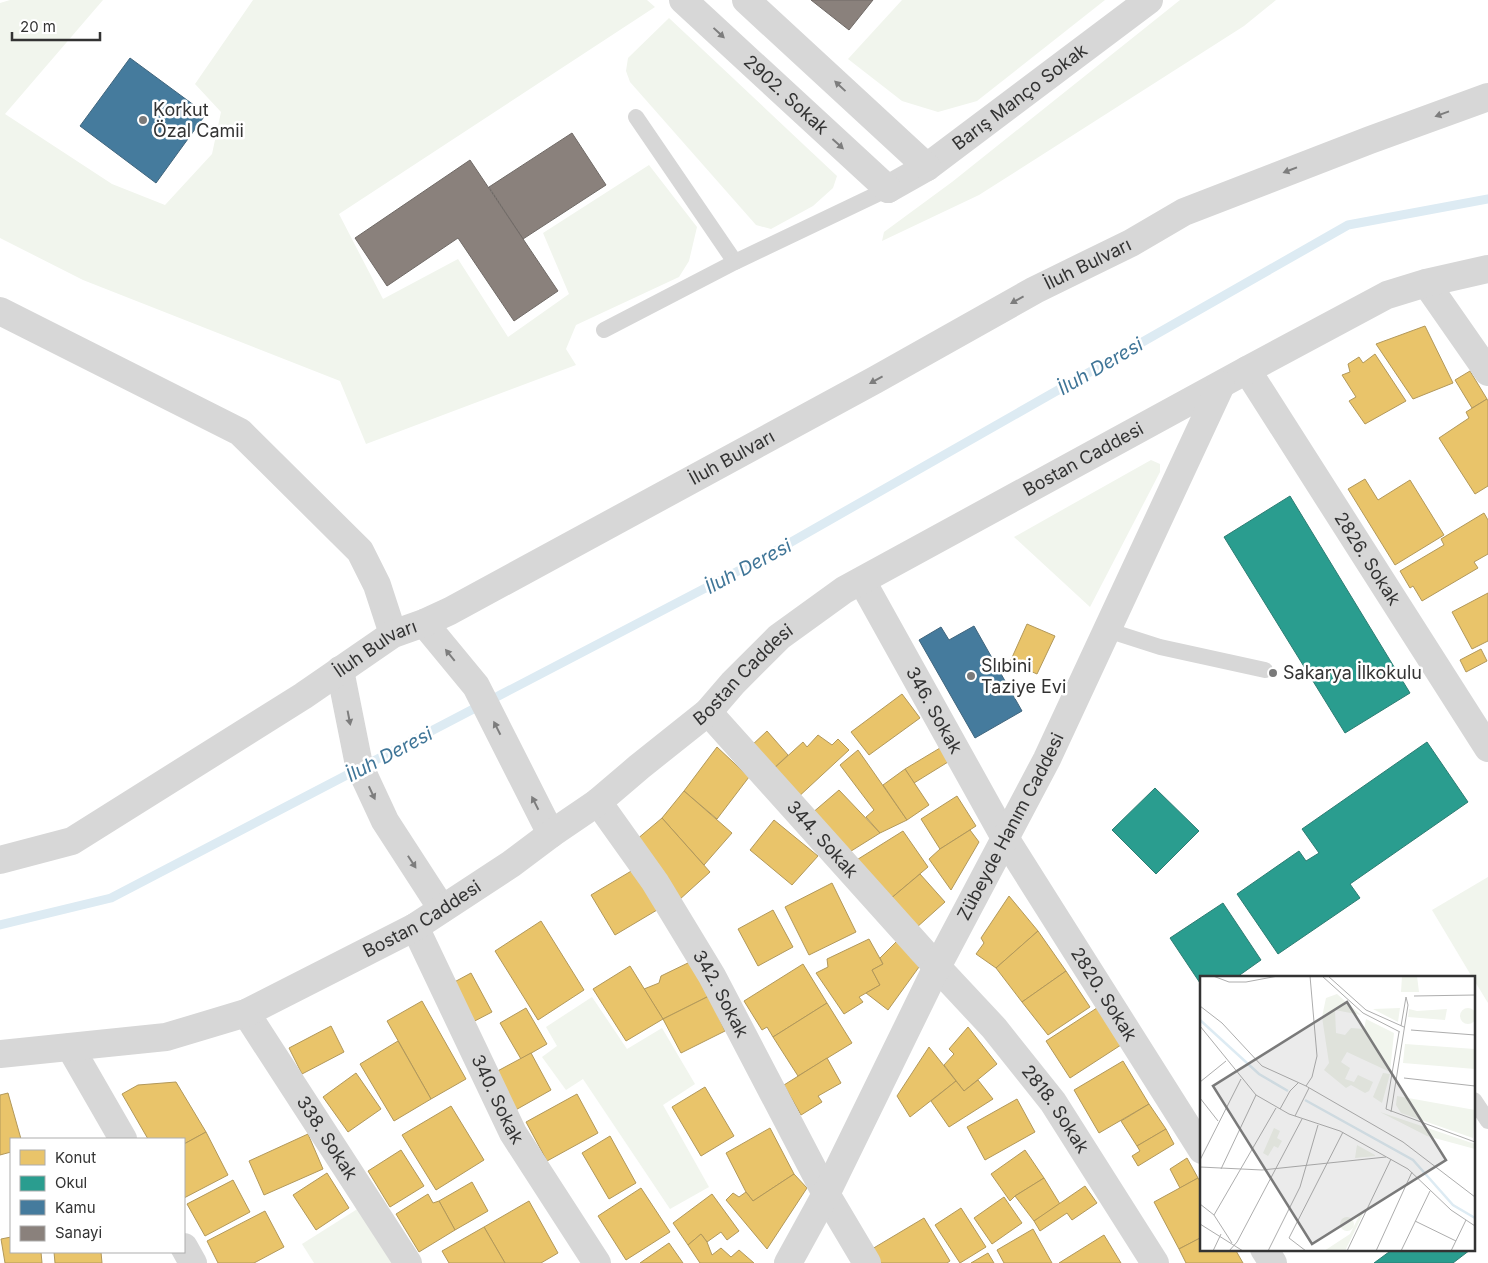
<svg xmlns="http://www.w3.org/2000/svg" width="1488" height="1263" font-family="Inter,sans-serif">
  <rect width="100%" height="100%" fill="#fff"/>
  <g fill="#f1f5ed">
    <polygon points="10,0 103,0 5,114 112,184 165,205 212,154 221,112 195,84 253,0 647,0 655,7 339,214 383,299 458,259 508,337 569,294 543,233 649,165 697,227 689,261 679,277 576,325 566,349 576,365 366,444 340,381 83,280 0,238 0,3"/>
    <polygon points="902,0 1105,0 977,101 938,112 902,101 848,59"/>
    <polygon points="1180,0 1276,0 1244,26 979,195 882,241 884,232 952,182"/>
    <polygon points="669,18 837,176 833,188 813,206 771,229 756,225 630,82 626,71 628,58"/>
    <polygon points="1151,460 1160,464 1160,472 1090,607 1014,537"/>
    <polygon points="1488,877 1488,1003 1474,980 1474,977 1472,977 1432,910"/>
    <polygon points="592,997 627,1049 662,1028 695,1084 663,1105 709,1187 670,1209 583,1079 566,1090 542,1057 557,1046 546,1027"/>
    <polygon points="359,1208 393,1263 314,1263 302,1244"/>
  </g>
  <g fill="#e9c46a" stroke="#b2985a">
    <polygon points="1425,326 1453,383 1413,399 1376,344"/>
    <polygon points="1375,354 1406,401 1365,424 1349,401 1356,397 1342,375 1350,372 1348,364 1359,357 1363,363"/>
    <polygon points="1470,371 1487,399 1472,408 1455,380"/>
    <polygon points="1487,399 1488,401 1488,486 1475,494 1439,438 1469,418 1466,412"/>
    <polygon points="1365,479 1378,500 1410,480 1444,535 1395,565 1348,489"/>
    <polygon points="1484,513 1488,520 1488,554 1474,562 1478,568 1422,601 1413,586 1410,588 1400,571 1444,545 1441,539"/>
    <polygon points="1488,593 1488,641 1472,649 1452,612"/>
    <polygon points="1027,624 1055,636 1037,674 1010,662"/>
    <polygon points="1481,649 1487,661 1466,672 1460,660"/>
    <polygon points="902,694 920,718 869,755 851,732"/>
    <polygon points="767,731 788,755 770,772 750,747"/>
    <polygon points="818,735 832,745 838,739 849,750 795,800 770,772 803,742 807,747"/>
    <polygon points="717,747 749,777 717,819 684,791"/>
    <polygon points="940,748 948,762 914,783 905,769"/>
    <polygon points="858,750 907,820 880,833 866,817 874,810 840,765"/>
    <polygon points="905,769 929,805 907,820 883,785"/>
    <polygon points="839,790 880,833 848,853 811,814"/>
    <polygon points="684,791 732,833 704,865 662,818"/>
    <polygon points="957,796 976,826 940,849 921,819"/>
    <polygon points="662,818 710,872 679,900 636,840"/>
    <polygon points="774,820 818,856 792,885 750,850"/>
    <polygon points="970,830 979,842 951,890 929,859 940,849"/>
    <polygon points="903,831 928,867 889,900 855,861"/>
    <polygon points="633,870 657,910 615,935 591,895"/>
    <polygon points="920,874 945,902 916,928 889,900"/>
    <polygon points="832,883 856,932 809,955 785,907"/>
    <polygon points="1009,896 1038,931 996,968 976,954 984,943 981,938"/>
    <polygon points="773,910 793,947 758,966 738,929"/>
    <polygon points="541,921 584,990 538,1020 495,951"/>
    <polygon points="1038,931 1066,971 1022,1002 996,968"/>
    <polygon points="869,939 883,964 872,970 880,985 859,997 863,1002 844,1014 816,973 828,967 827,959"/>
    <polygon points="897,941 919,967 888,1010 866,993 880,985 872,970 883,964 880,958"/>
    <polygon points="692,961 709,996 663,1019 644,989 659,983 661,976"/>
    <polygon points="803,964 827,1003 773,1037 767,1027 762,1030 744,1001"/>
    <polygon points="630,966 663,1019 626,1041 593,989"/>
    <polygon points="1066,971 1090,1007 1048,1035 1022,1002"/>
    <polygon points="471,973 492,1012 467,1025 447,986"/>
    <polygon points="709,996 725,1031 681,1053 663,1019"/>
    <polygon points="422,1001 466,1079 431,1099 387,1021"/>
    <polygon points="827,1003 852,1043 798,1076 773,1037"/>
    <polygon points="1100,1006 1124,1043 1070,1078 1046,1041"/>
    <polygon points="526,1008 547,1044 521,1059 500,1023"/>
    <polygon points="331,1026 344,1052 302,1074 289,1048"/>
    <polygon points="968,1027 997,1064 964,1091 944,1065 954,1054 949,1049"/>
    <polygon points="398,1041 431,1099 394,1121 360,1064"/>
    <polygon points="929,1047 956,1081 910,1117 897,1096"/>
    <polygon points="531,1053 551,1090 512,1112 492,1074"/>
    <polygon points="827,1058 841,1083 818,1096 822,1102 801,1115 784,1085"/>
    <polygon points="1123,1061 1149,1104 1099,1133 1074,1090"/>
    <polygon points="356,1073 381,1109 348,1132 323,1097"/>
    <polygon points="978,1080 993,1099 949,1127 931,1101 956,1081 964,1091"/>
    <polygon points="176,1082 206,1132 184,1144 184,1139 148,1139 122,1094 138,1085"/>
    <polygon points="705,1087 734,1136 701,1156 672,1107"/>
    <polygon points="8,1093 21,1139 11,1139 11,1152 0,1155 0,1095"/>
    <polygon points="577,1094 598,1133 547,1161 526,1122"/>
    <polygon points="1017,1099 1035,1132 985,1160 967,1127"/>
    <polygon points="1149,1104 1166,1129 1137,1146 1121,1121"/>
    <polygon points="451,1106 484,1160 436,1190 402,1135"/>
    <polygon points="770,1128 794,1174 753,1201 746,1192 726,1153"/>
    <polygon points="1166,1129 1174,1144 1138,1166 1132,1156 1140,1151 1137,1146"/>
    <polygon points="206,1132 228,1175 184,1198 184,1144"/>
    <polygon points="308,1134 323,1169 264,1195 249,1161"/>
    <polygon points="610,1136 636,1183 609,1199 582,1153"/>
    <polygon points="401,1150 424,1186 390,1207 368,1171"/>
    <polygon points="1025,1150 1044,1178 1015,1196 1010,1201 991,1174"/>
    <polygon points="1187,1158 1198,1178 1180,1188 1170,1169"/>
    <polygon points="327,1173 349,1208 316,1230 293,1195"/>
    <polygon points="794,1174 807,1188 767,1249 726,1200 733,1193 739,1197 746,1192 753,1201"/>
    <polygon points="1044,1178 1060,1204 1034,1221 1015,1196"/>
    <polygon points="1198,1178 1202,1185 1202,1237 1179,1249 1154,1202"/>
    <polygon points="233,1180 250,1212 205,1236 187,1204"/>
    <polygon points="472,1182 488,1211 455,1230 439,1201"/>
    <polygon points="1085,1186 1097,1203 1072,1220 1067,1213 1040,1231 1034,1221"/>
    <polygon points="641,1188 670,1232 626,1260 598,1216"/>
    <polygon points="428,1194 433,1203 439,1201 455,1230 419,1252 396,1214"/>
    <polygon points="712,1194 739,1231 727,1240 721,1232 707,1242 701,1234 688,1245 673,1223"/>
    <polygon points="1004,1197 1022,1223 992,1244 974,1218"/>
    <polygon points="529,1201 558,1253 541,1263 505,1263 484,1227"/>
    <polygon points="961,1208 986,1247 960,1263 935,1225"/>
    <polygon points="265,1211 284,1247 254,1263 218,1263 207,1241"/>
    <polygon points="924,1218 950,1261 947,1263 880,1263 872,1249"/>
    <polygon points="484,1227 505,1263 449,1263 442,1251"/>
    <polygon points="1033,1229 1052,1263 1004,1263 997,1250"/>
    <polygon points="701,1234 707,1242 712,1255 721,1248 731,1257 739,1250 754,1263 700,1263 688,1245"/>
    <polygon points="1104,1235 1121,1263 1059,1263"/>
    <polygon points="11,1237 11,1252 41,1252 42,1263 5,1263 1,1239"/>
    <polygon points="1202,1237 1202,1249 1235,1249 1243,1263 1186,1263 1179,1249"/>
    <polygon points="669,1243 683,1263 640,1263"/>
    <polygon points="54,1252 101,1252 102,1263 55,1263"/>
    <polygon points="988,1253 994,1263 971,1263"/>
  </g>
  <g fill="#2a9d8f" stroke="#2d7d73">
    <polygon points="1290,496 1410,693 1345,733 1224,537"/>
    <polygon points="1427,742 1468,802 1350,884 1360,898 1278,954 1237,894 1299,851 1306,861 1319,853 1302,829"/>
    <polygon points="1155,788 1199,831 1156,874 1112,830"/>
    <polygon points="1223,903 1261,960 1237,977 1202,977 1202,986 1170,938"/>
    <polygon points="1393,1249 1469,1249 1470,1250 1453,1263 1374,1263"/>
  </g>
  <g fill="#457b9d" stroke="#40657d">
    <polygon points="130,58 206,114 156,183 80,126"/>
    <polygon points="974,626 1022,711 975,738 919,640 941,627 949,640"/>
  </g>
  <g fill="#8a817c" stroke="#706a66">
    <polygon points="811,0 873,0 849,30"/>
    <polygon points="572,133 606,185 523,239 489,187"/>
    <polygon points="470,160 558,291 514,321 458,238 387,286 355,238"/>
  </g>
  <g fill="none" stroke-linecap="round" stroke-linejoin="round">
    <polyline stroke="#ddebf3" stroke-width="9" points="0,925 111,898 763,558 1348,225 1488,199"/>
    <g stroke="#d7d7d7" stroke-width="16">
      <polyline points="636,117 735,262"/>
      <polyline points="604,330 735,262 888,189"/>
      <polyline points="1107,630 1160,647 1265,670"/>
      <polyline points="1474,1100 1488,1121"/>
    </g>
    <g stroke="#d7d7d7" stroke-width="28">
      <path id="s1" d="M888,189L927,167L1149,0"/>
      <polyline points="1426,283 1488,372"/>
      <path id="s2" d="M1247,370L1488,748"/>
      <path id="s3" d="M862,581L1005,838L1202,1150"/>
      <path id="s4" d="M708,712L937,967L994,1028L1053,1102L1155,1263"/>
      <path id="s5" d="M598,802L655,882L712,976L826,1194L867,1263"/>
      <path id="s6" d="M415,927L513,1133L597,1263"/>
      <path id="s7" d="M246,1013L408,1263"/>
      <polyline points="70,1047 123,1139"/>
      <polyline points="184,1247 193,1263"/>
      <polyline points="1264,1249 1273,1263"/>
    </g>
    <g stroke="#d7d7d7" stroke-width="28">
      <path id="s8" d="M683,0L888,189"/>
      <polyline points="746,0 927,167"/>
      <polyline points="0,311 240,432 360,551 377,585 393,634"/>
      <polyline points="424,623 476,686 551,834"/>
      <polyline points="340,670 359,765 385,821 442,909"/>
      <path id="s9" d="M0,860L72,841L303,696L393,634L424,623L450,611L875,380L1035,290L1131,243L1184,212L1370,140L1488,97"/>
      <path id="s10" d="M0,1054L166,1037L246,1013L415,927L511,864L551,834L598,802L639,767L708,712L733,683L779,637L844,590L1247,370L1387,295L1426,283L1488,269"/>
      <path id="s11" d="M788,1263L826,1194L937,967L1047,759L1221,385"/>
    </g>
  </g>
  <defs><path id="oneway-solid" d="M-6-.8H1V-3.2L6.5 0L1 3.2V.8H-6Z" transform="scale(1.25)"/></defs>
  <g fill="#7d7d7d">
    <use href="#oneway-solid" transform="translate(719 33) rotate(43)"/>
    <use href="#oneway-solid" transform="translate(840 86) rotate(-137)"/>
    <use href="#oneway-solid" transform="translate(1442 114) rotate(160)"/>
    <use href="#oneway-solid" transform="translate(838 144) rotate(42)"/>
    <use href="#oneway-solid" transform="translate(1290 170) rotate(159)"/>
    <use href="#oneway-solid" transform="translate(1017 300) rotate(151)"/>
    <use href="#oneway-solid" transform="translate(876 380) rotate(151)"/>
    <use href="#oneway-solid" transform="translate(450 655) rotate(-129)"/>
    <use href="#oneway-solid" transform="translate(349 718) rotate(79)"/>
    <use href="#oneway-solid" transform="translate(497 728) rotate(-117)"/>
    <use href="#oneway-solid" transform="translate(372 793) rotate(65)"/>
    <use href="#oneway-solid" transform="translate(535 803) rotate(-117)"/>
    <use href="#oneway-solid" transform="translate(412 862) rotate(57)"/>
  </g>
  <g fill="#7a7a7a" stroke="#fff" stroke-width="2">
    <circle cx="143" cy="120" r="5"/>
    <circle cx="1273" cy="673" r="5"/>
    <circle cx="971" cy="676" r="5"/>
  </g>
  <g text-anchor="middle" stroke-width="5" stroke-linejoin="round" paint-order="stroke">
    <g font-size="18" fill="#333" stroke="#fff">
      <text dy="6" stroke="none"><textPath href="#s8" startOffset="140">2902. Sokak</textPath></text>
      <text dy="6" stroke="none"><textPath href="#s1" startOffset="161">Barış Manço Sokak</textPath></text>
      <text dy="6" stroke="none"><textPath href="#s9" startOffset="1244">İluh Bulvarı</textPath></text>
      <text dy="6" stroke="none"><textPath href="#s9" startOffset="839">İluh Bulvarı</textPath></text>
      <text dy="6" stroke="none"><textPath href="#s10" startOffset="1260">Bostan Caddesi</textPath></text>
      <text dy="6" stroke="none"><textPath href="#s2" startOffset="224">2826. Sokak</textPath></text>
      <text dy="6" stroke="none"><textPath href="#s9" startOffset="434">İluh Bulvarı</textPath></text>
      <text dy="6" stroke="none"><textPath href="#s10" startOffset="855">Bostan Caddesi</textPath></text>
      <text dy="6" stroke="none"><textPath href="#s3" startOffset="148">346. Sokak</textPath></text>
      <text dy="6" stroke="none"><textPath href="#s11" startOffset="490">Zübeyde Hanım Caddesi</textPath></text>
      <text dy="6" stroke="none"><textPath href="#s4" startOffset="171">344. Sokak</textPath></text>
      <text dy="6" stroke="none"><textPath href="#s10" startOffset="450">Bostan Caddesi</textPath></text>
      <text dy="6" stroke="none"><textPath href="#s5" startOffset="228">342. Sokak</textPath></text>
      <text dy="6" stroke="none"><textPath href="#s3" startOffset="479">2820. Sokak</textPath></text>
      <text dy="6" stroke="none"><textPath href="#s6" startOffset="191">340. Sokak</textPath></text>
      <text dy="6" stroke="none"><textPath href="#s4" startOffset="528">2818. Sokak</textPath></text>
      <text dy="6" stroke="none"><textPath href="#s7" startOffset="149">338. Sokak</textPath></text>
    </g>
    <g font-size="18" fill="#333" stroke="#fff" text-anchor="start">
      <text x="153" y="116">Korkut<tspan x="153" dy="21">Özal Camii</tspan></text>
      <text x="981" y="672">Slıbini<tspan x="981" dy="21">Taziye Evi</tspan></text>
      <text x="1283" y="679">Sakarya İlkokulu</text>
    </g>
    <g font-size="19" font-style="italic" fill="#3f7597" stroke="#fff">
      <text transform="translate(1100 366) rotate(-30)" y="7">İluh Deresi</text>
      <text transform="translate(748 566) rotate(-28)" y="7">İluh Deresi</text>
      <text transform="translate(389 754) rotate(-28)" y="7">İluh Deresi</text>
    </g>
  </g>
  <g transform="translate(1200 976)">
    <rect width="275" height="275" fill="#fff"/>
    <path d="M202,0H217L219,16H201ZM137,18L161,39L135,34L136,57L145,59L151,52L164,53L166,43L194,57L190,96L147,76L141,86L150,92L145,103L154,106L158,99L173,106L169,115L165,117L151,109L146,112L124,94L129,87L122,41L126,22ZM260 40a8 8 0 1 1 16 0a8 8 0 1 1-16 0ZM200,32L198,46L173,33ZM209,33L217,35L247,33L245,44L208,41ZM205,68L275,73V93L203,87ZM183,97L190,98L182,127L173,121ZM197,120L275,134L273,162L201,137L196,129ZM180,136L275,168V173L227,160ZM74,152L80,155L77,162L82,165L78,172L74,170L68,180L63,177ZM157,169L175,179V180L155,182ZM160,238H163L145,275H124L150,258ZM140 248a7 7 0 1 1 14 0a7 7 0 1 1-14 0Z" fill="#f1f5ed"/>
    <path fill="none" stroke="#ddebf3" stroke-width="2.5" d="M0,44L59,98L88,115M105,124L213,184L253,229L275,242"/>
    <path fill="none" stroke="#adadad" stroke-width="1" d="M13,0L29,6H46L78,0M122,0L163,37L200,56M128,0L166,34L204,51M214,20L275,19M0,30L22,47L62,90L106,110L203,166L275,221M0,50L56,119L89,138L140,155L208,193L251,234L275,250M201,50L206,21M211,54L275,59M199,56L186,133L275,166M204,102L275,110M0,106L26,85M106,110L112,101L117,80L110,0M0,122L18,145M80,133L90,115L98,107M191,136L208,29L206,21M95,140L109,112M0,184L41,103M0,191L62,194L186,181M21,193L56,119M0,228L14,239L32,267M14,239L76,132M215,245L256,265M0,248L43,275M13,275L21,258M29,275L37,266L102,143M68,275L100,211L118,149M106,275L89,262L143,156M147,275L191,183M176,275L212,196M201,275L230,215M251,275L266,244"/>
    <path fill="#7a7a7a" fill-opacity="0.15" stroke="#7a7a7a" stroke-width="2.5" d="M147,26L246,184L112,268L13,110Z"/>
    <rect width="275" height="275" fill="none" stroke="#333" stroke-width="2.5"/>
  </g>
  <rect x="10" y="1138" width="175" height="115" fill="#ffffff" stroke="#adadad"/>
  <rect x="20" y="1150" width="25" height="15" fill="#e9c46a" stroke="#adadad"/>
  <text x="55" y="1163" font-size="15" fill="#333333">Konut</text>
  <rect x="20" y="1176" width="25" height="15" fill="#2a9d8f" stroke="#adadad"/>
  <text x="55" y="1188" font-size="15" fill="#333333">Okul</text>
  <rect x="20" y="1200" width="25" height="15" fill="#457b9d" stroke="#adadad"/>
  <text x="55" y="1213" font-size="15" fill="#333333">Kamu</text>
  <rect x="20" y="1226" width="25" height="15" fill="#8a817c" stroke="#adadad"/>
  <text x="55" y="1238" font-size="15" fill="#333333">Sanayi</text>
  <path d="M12 32v8h88v-8" fill="none" stroke="#333333" stroke-width="2.5"/>
  <text x="20" y="32" font-size="15" fill="#333333" stroke="#ffffff" stroke-width="4" paint-order="stroke">20 m</text>
</svg>
